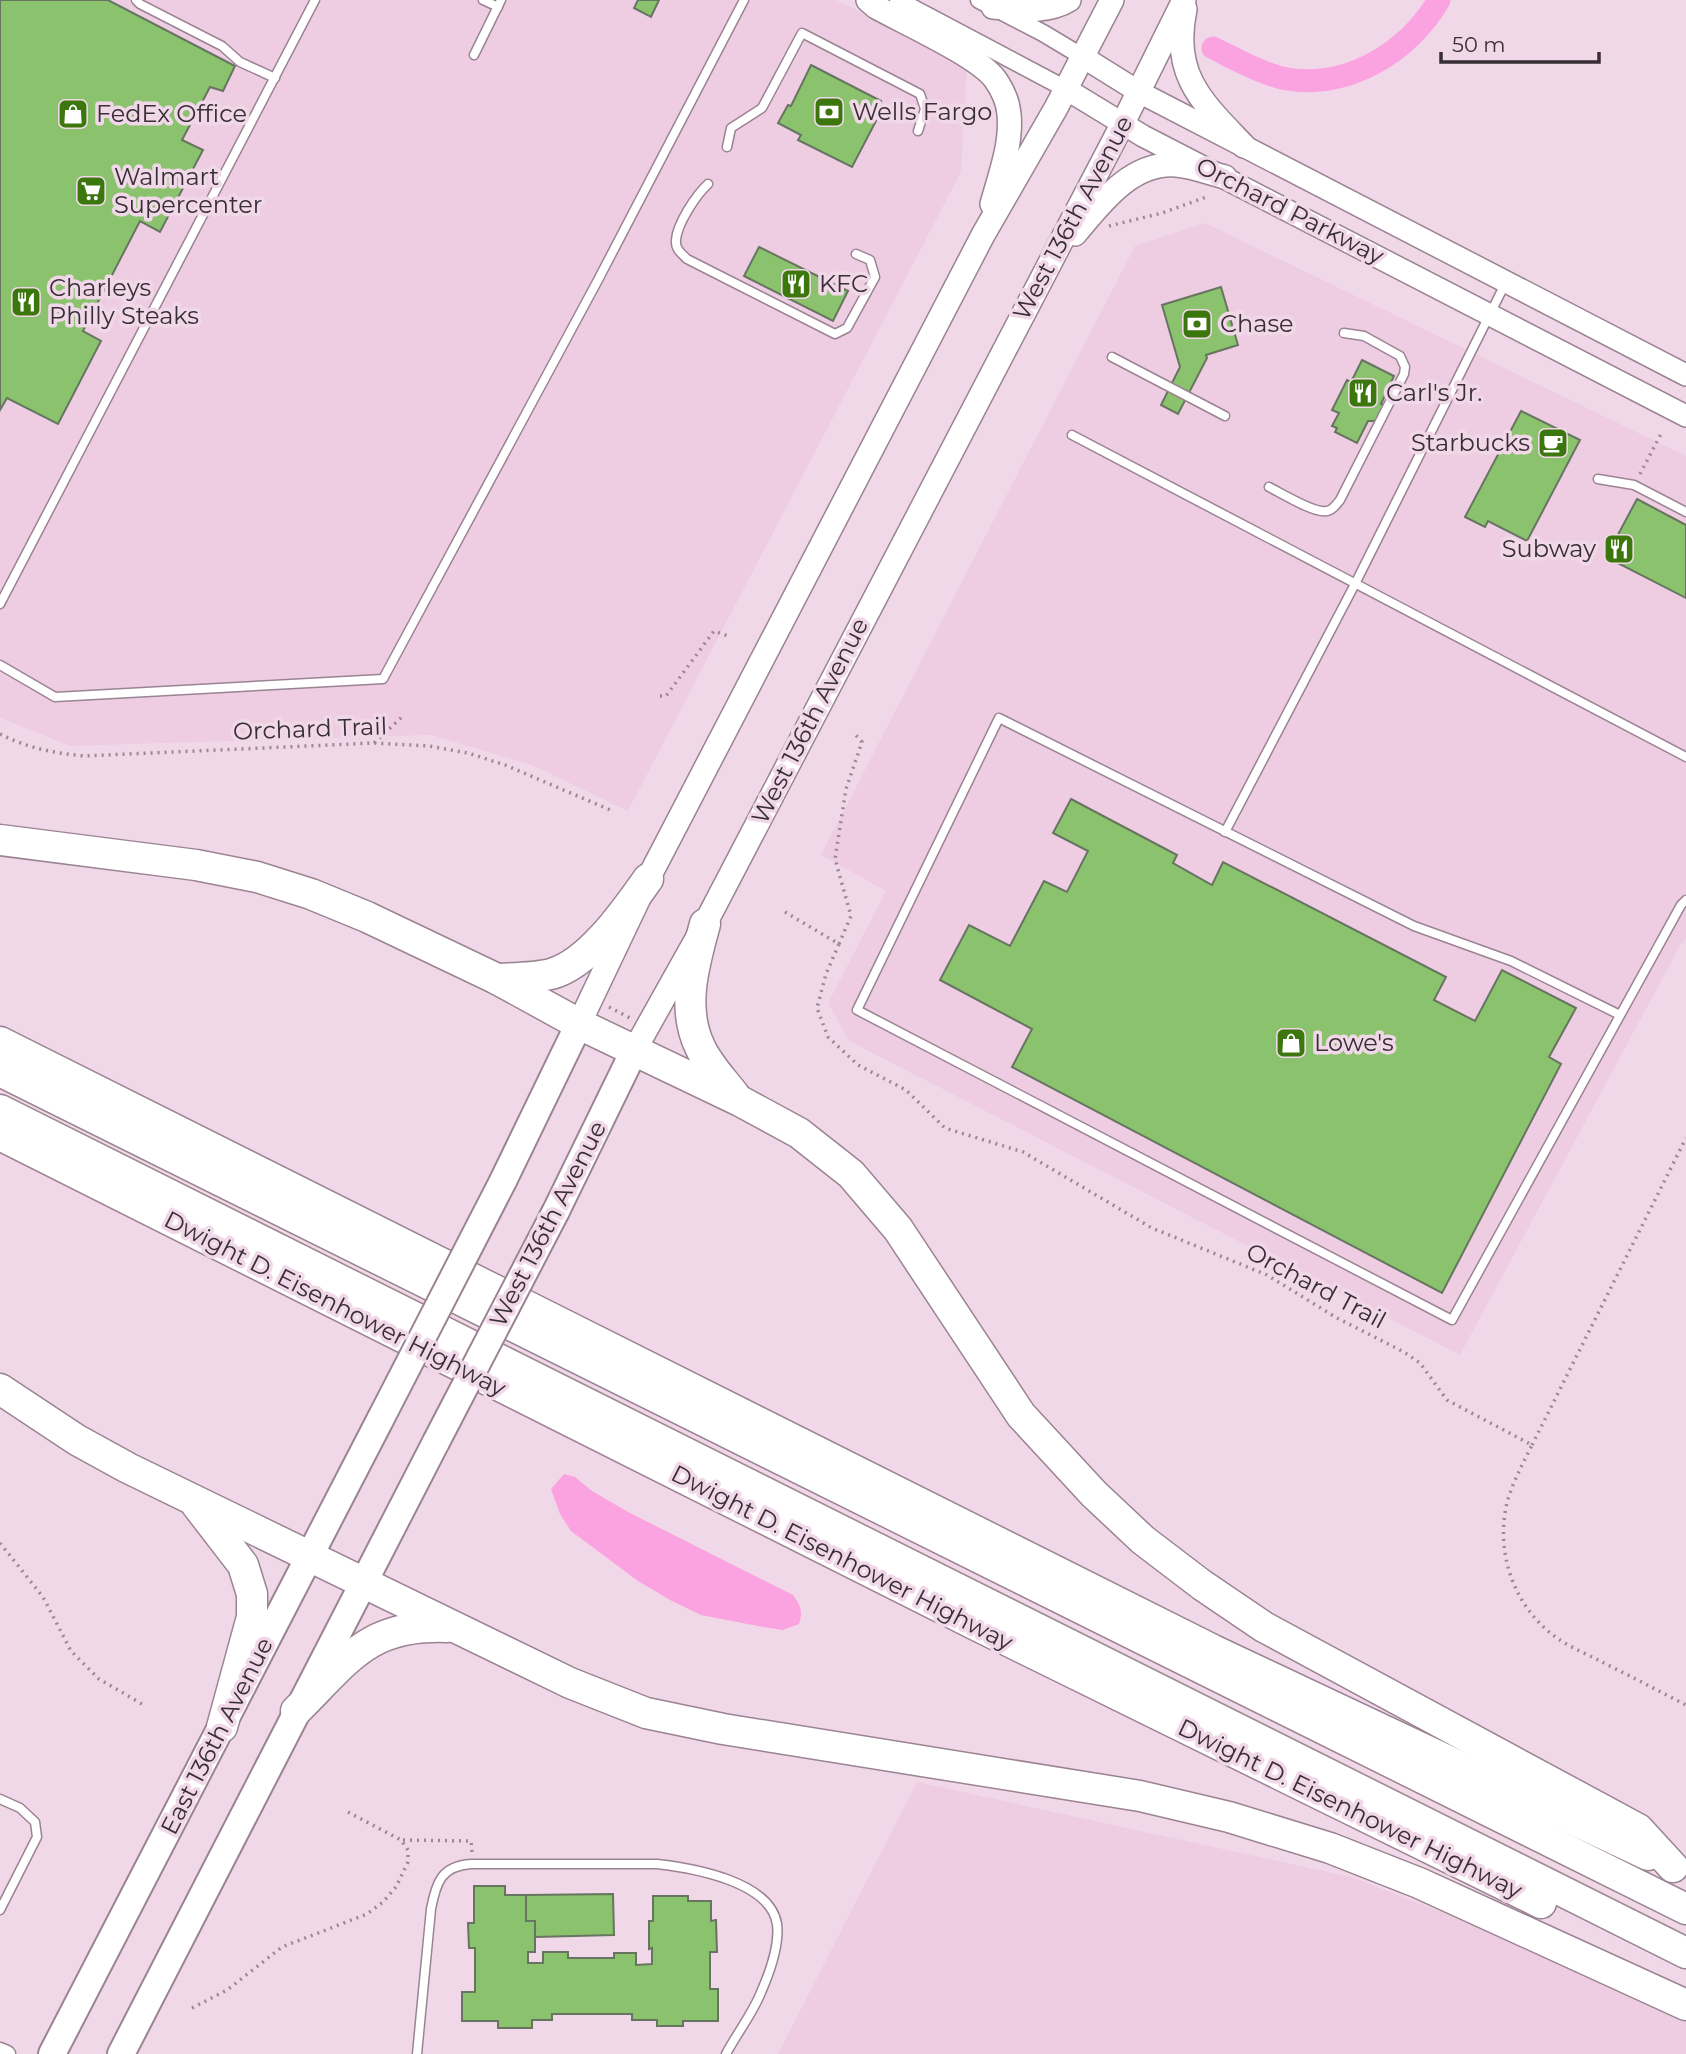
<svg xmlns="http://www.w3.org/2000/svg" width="1686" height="2054" font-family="Montserrat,sans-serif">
  <rect width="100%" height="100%" fill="#f1d8e8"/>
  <g fill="#eecde3">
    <polygon points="0,0 836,0 967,62 961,172 628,811 532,765 431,735 70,746 0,718"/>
    <polygon points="1205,223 1686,456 1686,939 1681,944 1460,1355 849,1041 828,1003 886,891 821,855 1135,246"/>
    <polygon points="917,1782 1351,1877 1537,1949 1686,2020 1686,2054 778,2054"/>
  </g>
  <path fill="#fba2e1" d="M564,1474L575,1477L592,1491L628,1512L793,1595C801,1606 803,1611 799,1624L783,1630L763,1627L701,1615L670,1600L638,1581L571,1531L560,1514L551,1489Z"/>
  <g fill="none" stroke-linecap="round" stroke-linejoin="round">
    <path stroke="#fba2e1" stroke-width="23" d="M1213,48C1236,59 1261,74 1287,79C1349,89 1408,52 1439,0"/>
  </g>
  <g fill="#8ac26d" stroke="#677560" stroke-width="2">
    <polygon points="0,0 108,0 235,66 223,91 210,87 182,140 203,150 160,232 140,221 83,331 101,341 58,424 7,398 0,410"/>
    <polygon points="638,0 659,0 651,17 634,8"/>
    <polygon points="811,65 881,101 871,119 876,121 852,167 798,140 801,135 778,123 788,105 791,106"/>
    <polygon points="759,247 848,291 833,321 744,276"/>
    <polygon points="1221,287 1238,345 1206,355 1207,358 1178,414 1161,405 1180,367 1162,305"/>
    <polygon points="1362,360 1394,376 1381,404 1384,405 1376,421 1368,421 1357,443 1335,432 1337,428 1332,426 1339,413 1332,410 1347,380 1351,382"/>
    <polygon points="1521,411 1580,440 1527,541 1488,521 1485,527 1465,517"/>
    <polygon points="1637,499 1686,525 1686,598 1606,557"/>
    <polygon points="1071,799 1177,855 1173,863 1212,885 1223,862 1446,977 1434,1000 1475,1021 1502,970 1576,1008 1549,1057 1561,1064 1442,1293 1012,1067 1032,1029 940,980 969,925 1010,946 1044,881 1067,892 1088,851 1053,833"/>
    <polygon points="474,1886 505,1886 505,1895 526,1895 526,1921 535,1921 535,1952 528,1952 528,1963 543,1963 543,1952 568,1952 568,1958 614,1958 614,1953 636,1953 636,1965 652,1964 652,1948 649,1949 649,1921 653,1921 653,1896 688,1896 688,1901 711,1901 711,1921 716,1920 717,1952 710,1952 710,1989 718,1989 718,2021 683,2021 683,2026 657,2026 657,2020 632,2020 632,2014 552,2014 552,2020 532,2020 532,2028 498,2028 498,2021 462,2021 462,1992 475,1992 475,1948 469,1948 468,1923 474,1923"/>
    <polygon points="613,1894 614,1935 535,1937 535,1921 526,1921 526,1895"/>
  </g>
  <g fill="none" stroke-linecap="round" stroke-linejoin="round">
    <g stroke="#9a8392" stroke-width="11">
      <g id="service">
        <polyline points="136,0 140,4 222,46 240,62 275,78"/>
        <polyline points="483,0 498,7"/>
        <polyline points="474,55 501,0"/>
        <polyline points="727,147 731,128 762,108 802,33 920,94 925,109 918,131"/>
        <path d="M708,184C696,195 677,224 676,240C675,249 681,253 687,259L835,334L847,328L875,277L870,260L856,254"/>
        <polyline points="1112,357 1225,416"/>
        <polyline points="1072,435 1686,757"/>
        <polyline points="1598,479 1634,485 1686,512"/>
        <path d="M1269,487C1281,493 1315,514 1327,511C1333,510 1337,504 1340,500L1404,374L1405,367L1400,356L1364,336L1344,333"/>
        <polyline points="0,604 315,0"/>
        <polyline points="0,665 55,697 383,679 598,280 744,0"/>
        <polyline points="1225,832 1355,584 1506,282"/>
        <polyline points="1620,1015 1511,961 1414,926 999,718 857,1010 1452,1320 1681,905 1686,900"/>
        <polyline points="0,1799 20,1808 35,1822 37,1837 0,1910"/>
        <path d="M417,2054L431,1909C436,1883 441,1866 471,1864H657C692,1868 770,1881 777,1924C780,1947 768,1977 759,1997C750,2017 736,2035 726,2054"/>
      </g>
    </g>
    <g stroke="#9a8392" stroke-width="19">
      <g id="minor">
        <polyline points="898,0 1066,89"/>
        <polyline points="979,0 1043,33 1083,57"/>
        <polyline points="0,2051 7,2054"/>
      </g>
    </g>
    <g stroke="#9a8392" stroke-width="24">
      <g id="tertiary">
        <polyline points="1083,57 1139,92 1686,375"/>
        <polyline points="1066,89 1143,136 1686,416"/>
      </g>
    </g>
    <g stroke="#9a8392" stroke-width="26">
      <g id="secondary">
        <path d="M868,0L876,7C905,23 978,56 995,79C1002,89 1008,102 1009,114C1012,144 1000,175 992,204"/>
        <path d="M993,7C1019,9 1046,14 1069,0"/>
        <path d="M1185,9C1171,75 1202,102 1244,146"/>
        <path d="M1075,234C1101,203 1131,162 1176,165C1192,166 1209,173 1225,177"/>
        <polyline points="579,1024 648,879 983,235 1056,108 1112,0"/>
        <polyline points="634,1051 705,924 1123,123 1184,0"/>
      </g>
    </g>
    <g stroke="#9a8392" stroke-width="30">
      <g id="primary">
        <polyline points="503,1181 579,1024"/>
        <polyline points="556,1211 634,1051"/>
        <polyline points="52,2054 381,1418"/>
        <polyline points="121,2054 436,1442"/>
      </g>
    </g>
    <g stroke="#9a8392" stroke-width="33">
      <g id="motorway">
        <polyline points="0,840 196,865 257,877 311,894 367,917 497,979 579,1024 740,1101 799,1133 851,1174 898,1229 1021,1415 1094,1494 1143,1540 1202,1585 1264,1627 1638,1829 1673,1867"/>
        <path d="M705,924C694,964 681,1008 700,1047C708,1065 723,1080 735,1096"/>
        <path d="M497,979C514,978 534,978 551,974C589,964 626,910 648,879"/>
        <polyline points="0,1042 1213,1650 1648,1855"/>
        <polyline points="0,1071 1686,1909"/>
        <polyline points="0,1110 1686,1953"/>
        <polyline points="0,1135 978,1626 1541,1903"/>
        <polyline points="0,1389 77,1440 128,1468 570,1683 646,1713 723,1729 1140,1796 1229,1817 1330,1848 1419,1883 1686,2005"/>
        <polyline points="196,1504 243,1565 252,1594 252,1617 222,1727"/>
        <path d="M296,1711C348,1660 367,1624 447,1627"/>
      </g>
    </g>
    <g stroke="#9a8894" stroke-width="3.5" stroke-dasharray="2 5" stroke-linecap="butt">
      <polyline points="1109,226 1162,213 1209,196"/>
      <polyline points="1640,474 1662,432"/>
      <polyline points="660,696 666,696 714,631 728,636"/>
      <path d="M0,734C27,748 54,753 84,756L374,743L429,746L468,753L505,765L613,811"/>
      <polyline points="374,743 403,716"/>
      <path d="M785,912L839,944L826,974L817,1008L828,1037L858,1065L906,1090L945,1128L1023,1152L1152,1228L1267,1275L1337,1318L1404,1352L1420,1363L1447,1400L1532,1445C1523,1463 1514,1480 1508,1499C1494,1550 1513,1607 1557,1638C1571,1648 1589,1655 1604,1663C1632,1677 1659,1691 1686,1705"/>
      <polyline points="839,944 851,916 835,859 846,789 862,742 853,732"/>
      <polyline points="609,1007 630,1018"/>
      <polyline points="1532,1445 1686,1138"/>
      <polyline points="0,1543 43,1597 71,1651 99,1679 142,1704"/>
      <polyline points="403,1840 471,1841 472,1852"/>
      <polyline points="192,2008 227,1990 282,1947 367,1914 383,1902 396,1887 408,1862 408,1850 401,1840 344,1810"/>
    </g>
    <use href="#service" stroke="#fff" stroke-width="8"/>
    <use href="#minor" stroke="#fff" stroke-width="16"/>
    <use href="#tertiary" stroke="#fff" stroke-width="21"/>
    <use href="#secondary" stroke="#fff" stroke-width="23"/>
    <use href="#primary" stroke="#fff" stroke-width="26"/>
    <use href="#motorway" stroke="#fff" stroke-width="30"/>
    <g stroke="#9a8392" stroke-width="30" stroke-linecap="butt">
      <g id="primary-bridge">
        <polyline points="381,1418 503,1181"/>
        <polyline points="436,1442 556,1211"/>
      </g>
    </g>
    <use href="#primary-bridge" stroke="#fff" stroke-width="26"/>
  </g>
  <defs>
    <g id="bank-square" transform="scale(1.575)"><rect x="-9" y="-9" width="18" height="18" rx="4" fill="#3c770d" stroke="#f1d8e8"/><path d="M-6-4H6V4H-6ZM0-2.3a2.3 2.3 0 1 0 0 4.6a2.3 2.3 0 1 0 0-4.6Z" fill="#fff"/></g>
    <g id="shop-square" transform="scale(1.575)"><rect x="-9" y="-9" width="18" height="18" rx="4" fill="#3c770d" stroke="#f1d8e8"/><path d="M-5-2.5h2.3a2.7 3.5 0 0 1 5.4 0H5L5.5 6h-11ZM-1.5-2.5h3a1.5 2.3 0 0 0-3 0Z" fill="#fff"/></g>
    <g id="supermarket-square" transform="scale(1.575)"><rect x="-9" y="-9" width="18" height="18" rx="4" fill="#3c770d" stroke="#f1d8e8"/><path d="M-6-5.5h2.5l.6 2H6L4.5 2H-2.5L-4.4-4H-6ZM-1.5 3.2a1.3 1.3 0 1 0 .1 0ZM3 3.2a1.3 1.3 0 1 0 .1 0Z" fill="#fff"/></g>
    <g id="restaurant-square" transform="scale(1.575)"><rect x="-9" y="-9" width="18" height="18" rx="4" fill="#3c770d" stroke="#f1d8e8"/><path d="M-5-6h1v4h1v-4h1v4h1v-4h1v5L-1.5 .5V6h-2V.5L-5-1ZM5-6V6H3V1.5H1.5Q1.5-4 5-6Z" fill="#fff"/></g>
    <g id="cafe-square" transform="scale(1.575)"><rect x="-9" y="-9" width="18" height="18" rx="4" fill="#3c770d" stroke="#f1d8e8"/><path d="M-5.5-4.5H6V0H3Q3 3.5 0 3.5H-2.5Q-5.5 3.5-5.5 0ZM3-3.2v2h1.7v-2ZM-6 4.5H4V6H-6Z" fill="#fff"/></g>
  </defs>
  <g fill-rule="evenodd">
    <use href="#bank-square" x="829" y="112"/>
    <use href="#shop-square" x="73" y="114"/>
    <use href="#supermarket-square" x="91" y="191"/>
    <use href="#restaurant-square" x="796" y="284"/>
    <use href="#restaurant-square" x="26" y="302"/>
    <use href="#bank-square" x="1197" y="324"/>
    <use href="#restaurant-square" x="1363" y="393"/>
    <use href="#cafe-square" x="1553" y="443"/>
    <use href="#restaurant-square" x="1619" y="549"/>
    <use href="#shop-square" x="1291" y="1043"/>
  </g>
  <g text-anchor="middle" stroke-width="7" stroke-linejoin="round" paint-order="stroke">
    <g font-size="24" fill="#382e35" stroke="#f1d8e8" text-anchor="start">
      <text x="852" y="120">Wells Fargo</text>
      <text x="96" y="122">FedEx Office</text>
      <text x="114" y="185">Walmart<tspan x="114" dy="28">Supercenter</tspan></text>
      <text x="819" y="292">KFC</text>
      <text x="49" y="296">Charleys<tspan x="49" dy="28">Philly Steaks</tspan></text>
      <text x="1220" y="332">Chase</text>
      <text x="1386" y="401">Carl's Jr.</text>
      <text x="1530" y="451" text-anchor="end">Starbucks</text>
      <text x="1596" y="557" text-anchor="end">Subway</text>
      <text x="1314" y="1051">Lowe's</text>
    </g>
    <g font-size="24" fill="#382e35" stroke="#f1d8e8">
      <text transform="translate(1290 211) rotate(27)" y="8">Orchard Parkway</text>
      <text transform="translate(1073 218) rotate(-62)" y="8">West 136th Avenue</text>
      <text transform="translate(810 721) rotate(-63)" y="8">West 136th Avenue</text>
      <text transform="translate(310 729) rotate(-2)" y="8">Orchard Trail</text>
      <text transform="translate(548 1224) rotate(-63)" y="8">West 136th Avenue</text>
      <text transform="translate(1316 1286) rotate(28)" y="8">Orchard Trail</text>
      <text transform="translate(335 1304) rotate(27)" y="8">Dwight D. Eisenhower Highway</text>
      <text transform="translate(842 1558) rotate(27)" y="8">Dwight D. Eisenhower Highway</text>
      <text transform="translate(217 1736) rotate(-63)" y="8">East 136th Avenue</text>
      <text transform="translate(1350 1809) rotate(26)" y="8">Dwight D. Eisenhower Highway</text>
    </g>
  </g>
  <path d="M1441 52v10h158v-10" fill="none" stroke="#382e35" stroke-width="3.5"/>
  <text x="1452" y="52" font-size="21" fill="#382e35" stroke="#f1d8e8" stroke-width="5" paint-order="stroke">50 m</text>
</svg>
